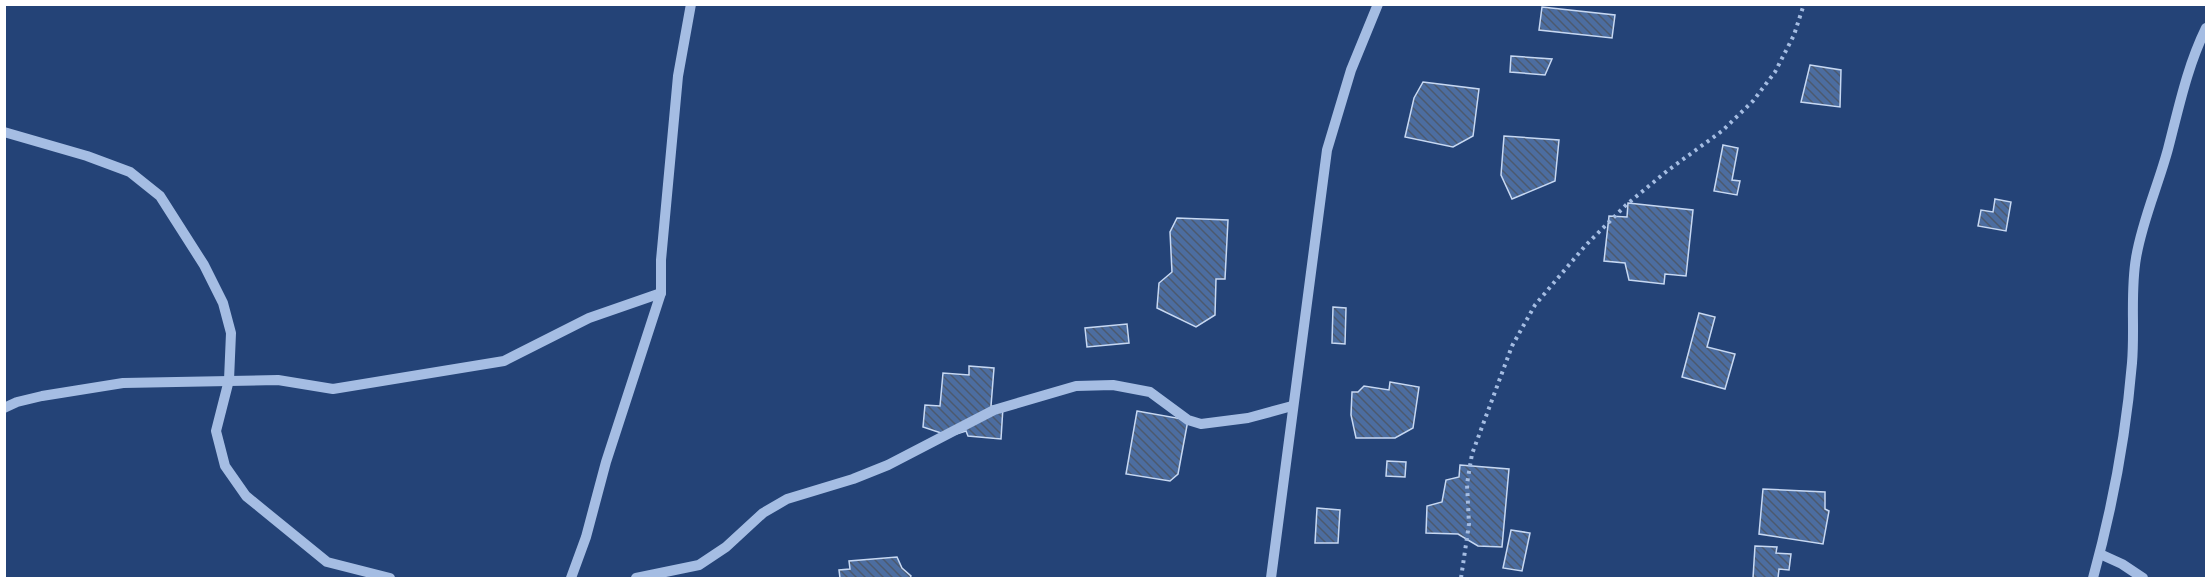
<svg xmlns="http://www.w3.org/2000/svg" width="2211" height="583" font-family="Overpass,sans-serif">
  <defs>
    <pattern id="building-back-hatch" width="6" height="6" patternUnits="userSpaceOnUse" patternTransform="scale(1.5)"><rect width="6" height="6" fill="#4c6da0"/><path d="M-1 5l2 2M0 0l6 6M5-1l2 2" fill="none" stroke="#4c596e"/></pattern>
  </defs>
  <rect width="100%" height="100%" fill="#244377"/>
  <g fill="url(#building-back-hatch)" stroke="#c7d8f2" stroke-width="1.5">
    <polygon points="1542,7 1615,15 1612,38 1539,30"/>
    <polygon points="1511,56 1552,59 1545,75 1510,72"/>
    <polygon points="1810,65 1841,70 1840,107 1801,102"/>
    <polygon points="1423,82 1479,89 1473,136 1453,147 1405,137 1414,98"/>
    <polygon points="1504,136 1559,140 1555,181 1512,199 1501,175"/>
    <polygon points="1723,145 1738,148 1732,180 1740,181 1737,195 1714,191"/>
    <polygon points="1995,199 2011,202 2006,231 1978,226 1981,210 1993,212"/>
    <polygon points="1628,203 1693,210 1686,276 1665,274 1664,284 1629,280 1625,263 1604,261 1609,216 1627,217"/>
    <polygon points="1177,218 1228,220 1225,279 1216,279 1215,315 1196,327 1157,308 1159,283 1172,272 1170,232"/>
    <polygon points="1333,307 1346,308 1345,344 1332,343"/>
    <polygon points="1699,313 1715,317 1707,347 1735,354 1725,389 1682,377"/>
    <polygon points="1127,324 1129,343 1087,347 1085,328"/>
    <polygon points="969,366 994,368 991,406 1003,407 1001,439 968,436 966,431 950,436 923,427 925,405 940,406 943,373 969,375"/>
    <polygon points="1390,382 1419,387 1413,428 1395,438 1356,438 1351,415 1352,392 1358,392 1364,386 1389,390"/>
    <polygon points="1137,411 1188,420 1178,474 1170,481 1126,474"/>
    <polygon points="1387,461 1406,462 1405,477 1386,476"/>
    <polygon points="1460,465 1509,469 1502,547 1478,546 1458,534 1426,533 1427,506 1442,502 1446,480 1459,477"/>
    <polygon points="1763,489 1825,492 1825,509 1829,511 1823,544 1759,534"/>
    <polygon points="1317,508 1340,510 1338,543 1315,543"/>
    <polygon points="1511,530 1530,533 1522,571 1503,568"/>
    <polygon points="1755,546 1777,547 1776,553 1791,554 1789,570 1779,569 1778,578 1753,578"/>
    <polygon points="897,557 902,568 911,576 910,578 840,578 839,570 850,569 849,561"/>
  </g>
  <g fill="none" stroke-linecap="round" stroke-linejoin="round">
    <polyline stroke="#a5bde3" stroke-width="4" stroke-dasharray="3 4.5" stroke-linecap="butt" points="1461,578 1469,524 1467,484 1472,454 1512,346 1535,305 1585,246 1626,205 1667,171 1722,131 1753,101 1775,72 1794,35 1804,4"/>
    <g stroke="#a5bde3" stroke-width="10">
      <polyline points="4,132 87,156 130,172 160,196 204,265 223,303 231,333 229,380 216,431 225,466 246,496 327,562 390,578"/>
      <polyline points="4,408 17,402 42,396 123,383 278,380 333,389 504,361 589,318 661,293"/>
      <polyline points="2100,554 2122,564 2143,578"/>
      <polyline points="571,578 586,537 606,462 661,293 661,260 678,76 691,4"/>
      <polyline points="636,578 699,565 726,547 763,513 787,499 853,479 888,465 994,410 1076,386 1113,385 1150,392 1188,420 1201,424 1248,418 1292,406"/>
      <polyline points="1271,578 1327,150 1351,70 1378,4"/>
      <path d="M2093,578C2112,509 2126,435 2132,363C2135,328 2130,293 2136,258C2142,221 2158,186 2168,149C2179,107 2187,67 2206,28"/>
    </g>
  </g>
  <rect width="2211" height="583" fill="none" stroke="#ffffff" stroke-width="12"/>
</svg>
